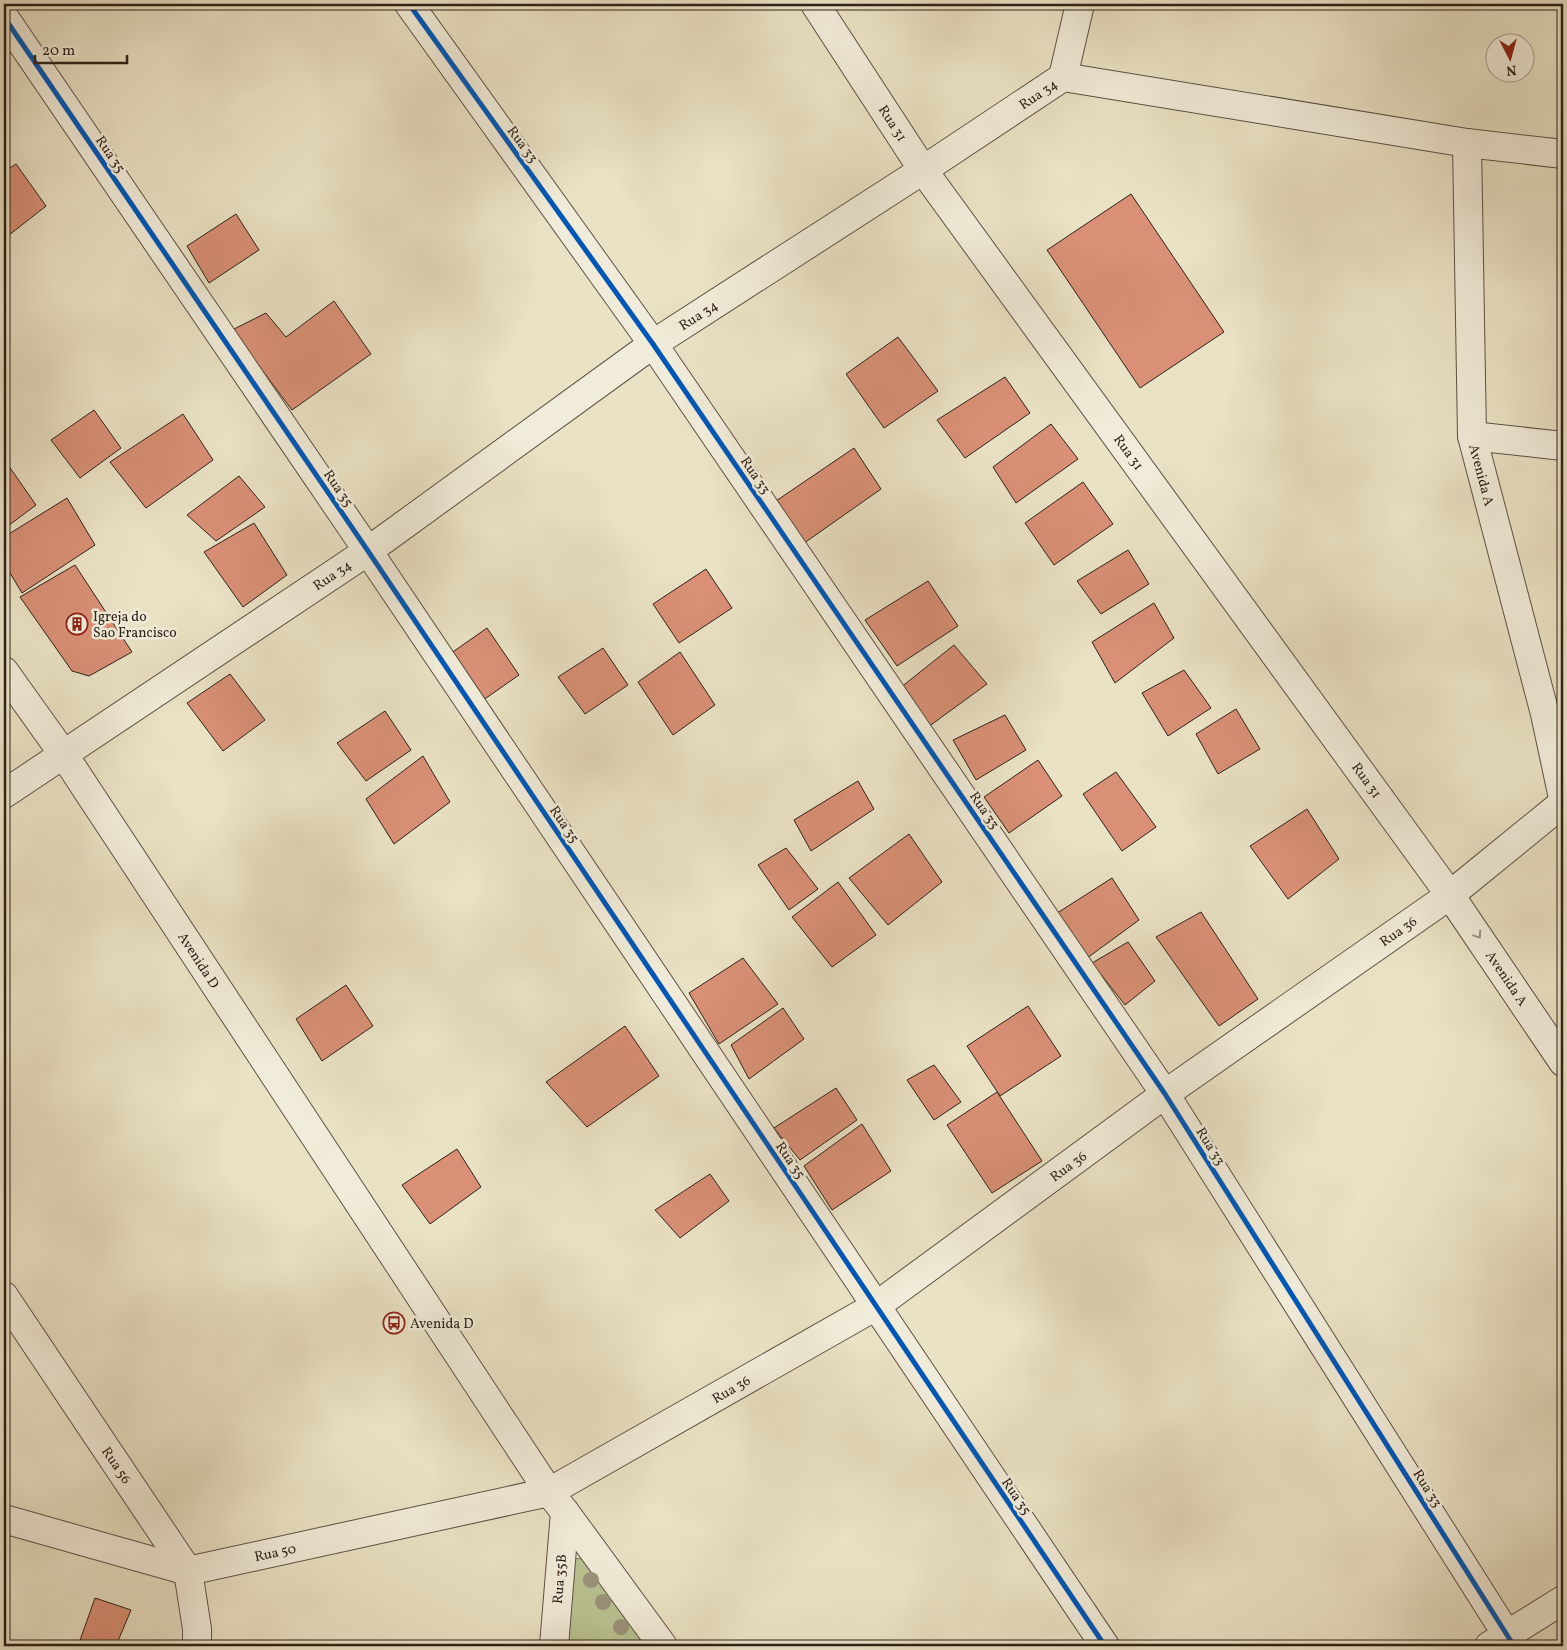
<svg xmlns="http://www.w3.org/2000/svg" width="1567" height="1650" font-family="Vollkorn,serif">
  <rect width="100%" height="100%" fill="#eae2c5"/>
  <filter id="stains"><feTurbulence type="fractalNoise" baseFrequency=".004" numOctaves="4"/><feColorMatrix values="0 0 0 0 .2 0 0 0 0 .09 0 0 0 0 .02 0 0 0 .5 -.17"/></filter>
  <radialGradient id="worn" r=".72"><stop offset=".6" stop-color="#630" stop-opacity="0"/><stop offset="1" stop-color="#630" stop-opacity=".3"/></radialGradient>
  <polygon fill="#bac292" stroke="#747256" points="586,1557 649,1646 564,1646 570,1563 576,1559"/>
  <g fill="#d99076" stroke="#2e221a">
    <polygon points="16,164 46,206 4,239 4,172"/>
    <polygon points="1131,194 1224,332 1140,388 1047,250"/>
    <polygon points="236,214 259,250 209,283 187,246"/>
    <polygon points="334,301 371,354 292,410 232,330 266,313 286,337"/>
    <polygon points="898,337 938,391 884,428 846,374"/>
    <polygon points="1005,377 1030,413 965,458 937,420"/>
    <polygon points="94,410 121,448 80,478 51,440"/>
    <polygon points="183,414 213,460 146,508 110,462"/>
    <polygon points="1051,424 1078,459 1016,503 993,467"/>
    <polygon points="854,448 881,489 800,546 773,503"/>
    <polygon points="6,462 36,505 4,529 4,464"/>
    <polygon points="239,476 265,507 216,541 187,515"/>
    <polygon points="1083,482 1113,524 1054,565 1025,523"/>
    <polygon points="67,498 95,545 22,593 4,563 4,537"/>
    <polygon points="254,523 287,575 243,607 204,552"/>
    <polygon points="1128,550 1149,584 1101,614 1077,581"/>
    <polygon points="75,565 132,652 89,676 72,671 20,597"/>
    <polygon points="706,569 732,608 679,643 653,604"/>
    <polygon points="928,581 958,626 897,666 865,620"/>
    <polygon points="1154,603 1174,638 1115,683 1092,642"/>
    <polygon points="487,628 519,675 479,703 447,656"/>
    <polygon points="954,645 987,684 924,730 895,692"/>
    <polygon points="603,648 628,685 585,714 558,677"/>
    <polygon points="680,652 715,705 673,735 638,682"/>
    <polygon points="1184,670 1211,708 1168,736 1142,693"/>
    <polygon points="230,674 265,720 223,751 187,703"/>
    <polygon points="1236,709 1260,749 1218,774 1196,734"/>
    <polygon points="385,711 411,750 366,781 337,743"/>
    <polygon points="1005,715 1026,750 976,780 953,740"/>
    <polygon points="423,756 450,802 394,844 366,799"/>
    <polygon points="1038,760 1062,796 1009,833 984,797"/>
    <polygon points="1116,772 1156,827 1122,851 1083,794"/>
    <polygon points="858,781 874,809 811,851 794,820"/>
    <polygon points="1307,809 1339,859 1288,899 1250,846"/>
    <polygon points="909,834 942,882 888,925 849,878"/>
    <polygon points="786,848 818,889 789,910 758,865"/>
    <polygon points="1112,878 1139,920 1079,964 1051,917"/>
    <polygon points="838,882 876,935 832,967 792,917"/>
    <polygon points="1201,912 1258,999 1219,1026 1156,937"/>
    <polygon points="1128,942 1155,981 1125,1005 1092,963"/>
    <polygon points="743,958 778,1004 719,1044 689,993"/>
    <polygon points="346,985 373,1026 322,1061 296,1019"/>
    <polygon points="1028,1006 1061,1056 1000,1096 967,1046"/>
    <polygon points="783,1008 804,1039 749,1079 731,1045"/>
    <polygon points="625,1026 659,1076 587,1127 546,1082"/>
    <polygon points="934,1065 961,1102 934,1120 907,1080"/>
    <polygon points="836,1088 857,1120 800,1160 774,1128"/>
    <polygon points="997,1092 1042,1161 992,1193 947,1125"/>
    <polygon points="862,1124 891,1171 832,1210 804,1166"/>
    <polygon points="457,1149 481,1187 430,1224 402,1185"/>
    <polygon points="710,1174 729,1201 680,1238 655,1210"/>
    <polygon points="95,1598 131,1610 116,1646 78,1646"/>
  </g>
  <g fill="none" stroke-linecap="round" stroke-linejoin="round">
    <g stroke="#5d5245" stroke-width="30">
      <g id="minor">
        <polyline points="409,4 653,344 1165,1094 1514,1646"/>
        <polyline points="815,4 923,170 1450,895 1563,1062"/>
        <polyline points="4,17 368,551 1105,1646"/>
        <polyline points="1063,77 1080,4"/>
        <polyline points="1467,143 1472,436 1545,714 1563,798"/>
        <polyline points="1472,436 1563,446"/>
        <polyline points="4,671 64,755 549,1492 565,1512 663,1646"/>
        <polyline points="4,794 368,551 653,344 923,170 1063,77 1467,143 1563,154"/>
        <polyline points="4,1296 188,1571 197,1629 197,1646"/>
        <polyline points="4,1519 188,1571 549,1492 876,1306 1165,1094 1450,895 1563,803"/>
        <polyline points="554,1646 565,1512"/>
        <polyline points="1489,1646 1563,1600"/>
      </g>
    </g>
    <use href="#minor" stroke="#f1ecd9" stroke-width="28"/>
    <g stroke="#f1ecd9" stroke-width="8">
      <g id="cycleway">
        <polyline points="409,4 653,344 1165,1094 1514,1646"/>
        <polyline points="4,17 368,551 1105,1646"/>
      </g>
    </g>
    <use href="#cycleway" stroke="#0057b8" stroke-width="5"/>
  </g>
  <g fill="#9a937b">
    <circle cx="591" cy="1580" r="8"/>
    <circle cx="603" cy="1602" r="8"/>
    <circle cx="621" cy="1627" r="8"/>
  </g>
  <defs><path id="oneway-chevron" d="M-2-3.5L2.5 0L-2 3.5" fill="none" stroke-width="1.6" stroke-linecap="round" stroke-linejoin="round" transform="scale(1.25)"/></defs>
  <use stroke="#999183" href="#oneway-chevron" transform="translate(1478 935) rotate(56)"/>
  <defs>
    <g id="building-ring" transform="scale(1.125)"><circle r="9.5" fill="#f1ecd9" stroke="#8f2418" stroke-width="1.5"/><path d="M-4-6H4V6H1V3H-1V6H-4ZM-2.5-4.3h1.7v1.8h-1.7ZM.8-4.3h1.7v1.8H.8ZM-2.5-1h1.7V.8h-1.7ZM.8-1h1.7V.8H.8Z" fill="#8f2418"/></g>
    <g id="bus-ring" transform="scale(1.125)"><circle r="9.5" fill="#f1ecd9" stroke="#8f2418" stroke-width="1.5"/><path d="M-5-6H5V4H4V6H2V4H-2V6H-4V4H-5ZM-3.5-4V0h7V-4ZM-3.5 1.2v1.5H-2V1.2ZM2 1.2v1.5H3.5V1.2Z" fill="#8f2418"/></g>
  </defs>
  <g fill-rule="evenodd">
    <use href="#building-ring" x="77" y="624"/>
    <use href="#bus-ring" x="394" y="1323"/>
  </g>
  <g text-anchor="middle" stroke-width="5" stroke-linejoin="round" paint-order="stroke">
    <g font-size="14" fill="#2e221a" stroke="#f1ecd9">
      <text transform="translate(1038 94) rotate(-34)" y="5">Rua 34</text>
      <text transform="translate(893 123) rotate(57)" y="5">Rua 31</text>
      <text transform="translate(523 144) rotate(54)" y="5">Rua 33</text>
      <text transform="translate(111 154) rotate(56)" y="5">Rua 35</text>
      <text transform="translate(698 315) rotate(-33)" y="5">Rua 34</text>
      <text transform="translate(1129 452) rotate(54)" y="5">Rua 31</text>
      <text transform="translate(756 475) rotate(56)" y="5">Rua 33</text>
      <text transform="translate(1482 475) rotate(75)" y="5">Avenida A</text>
      <text transform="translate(339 488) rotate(56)" y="5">Rua 35</text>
      <text transform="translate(332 575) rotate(-34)" y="5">Rua 34</text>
      <text transform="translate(1367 780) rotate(54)" y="5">Rua 31</text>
      <text transform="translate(985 810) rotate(56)" y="5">Rua 33</text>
      <text transform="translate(565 824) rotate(56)" y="5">Rua 35</text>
      <text transform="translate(1398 931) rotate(-35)" y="5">Rua 36</text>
      <text transform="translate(199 960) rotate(57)" y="5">Avenida D</text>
      <text transform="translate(1507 978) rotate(56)" y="5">Avenida A</text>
      <text transform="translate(1211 1146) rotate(58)" y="5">Rua 33</text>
      <text transform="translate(791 1160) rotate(56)" y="5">Rua 35</text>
      <text transform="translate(1068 1166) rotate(-36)" y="5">Rua 36</text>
      <text transform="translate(731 1389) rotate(-30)" y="5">Rua 36</text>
      <text transform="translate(117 1465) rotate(56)" y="5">Rua 56</text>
      <text transform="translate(1428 1488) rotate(58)" y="5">Rua 33</text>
      <text transform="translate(1017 1496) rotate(56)" y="5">Rua 35</text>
      <text transform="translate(275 1552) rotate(-12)" y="5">Rua 50</text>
      <text transform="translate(559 1579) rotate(-85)" y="5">Rua 35B</text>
    </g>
    <g font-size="14" fill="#2e221a" stroke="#f1ecd9" text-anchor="start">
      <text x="93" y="621">Igreja do<tspan x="93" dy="16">Sao Francisco</tspan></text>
      <text x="410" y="1328">Avenida D</text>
    </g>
  </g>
  <rect width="1567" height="1650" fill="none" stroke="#eae2c5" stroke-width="20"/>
  <rect x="5" y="5" width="1557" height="1640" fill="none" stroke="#2e221a" stroke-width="2.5"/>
  <rect x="10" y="10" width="1547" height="1630" fill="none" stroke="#2e221a"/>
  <g transform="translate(1510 58) rotate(174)"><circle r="24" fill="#f1ecd9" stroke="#a39b8d"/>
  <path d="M0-4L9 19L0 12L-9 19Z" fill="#8f2418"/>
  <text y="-8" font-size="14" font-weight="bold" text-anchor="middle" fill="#2e221a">N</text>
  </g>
  <path d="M35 55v8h92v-8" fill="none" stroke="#2e221a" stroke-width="2.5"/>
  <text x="42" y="55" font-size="15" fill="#2e221a" stroke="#f1ecd9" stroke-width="4" paint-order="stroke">20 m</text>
  <rect width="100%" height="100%" filter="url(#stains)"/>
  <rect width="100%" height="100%" fill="url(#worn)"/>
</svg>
